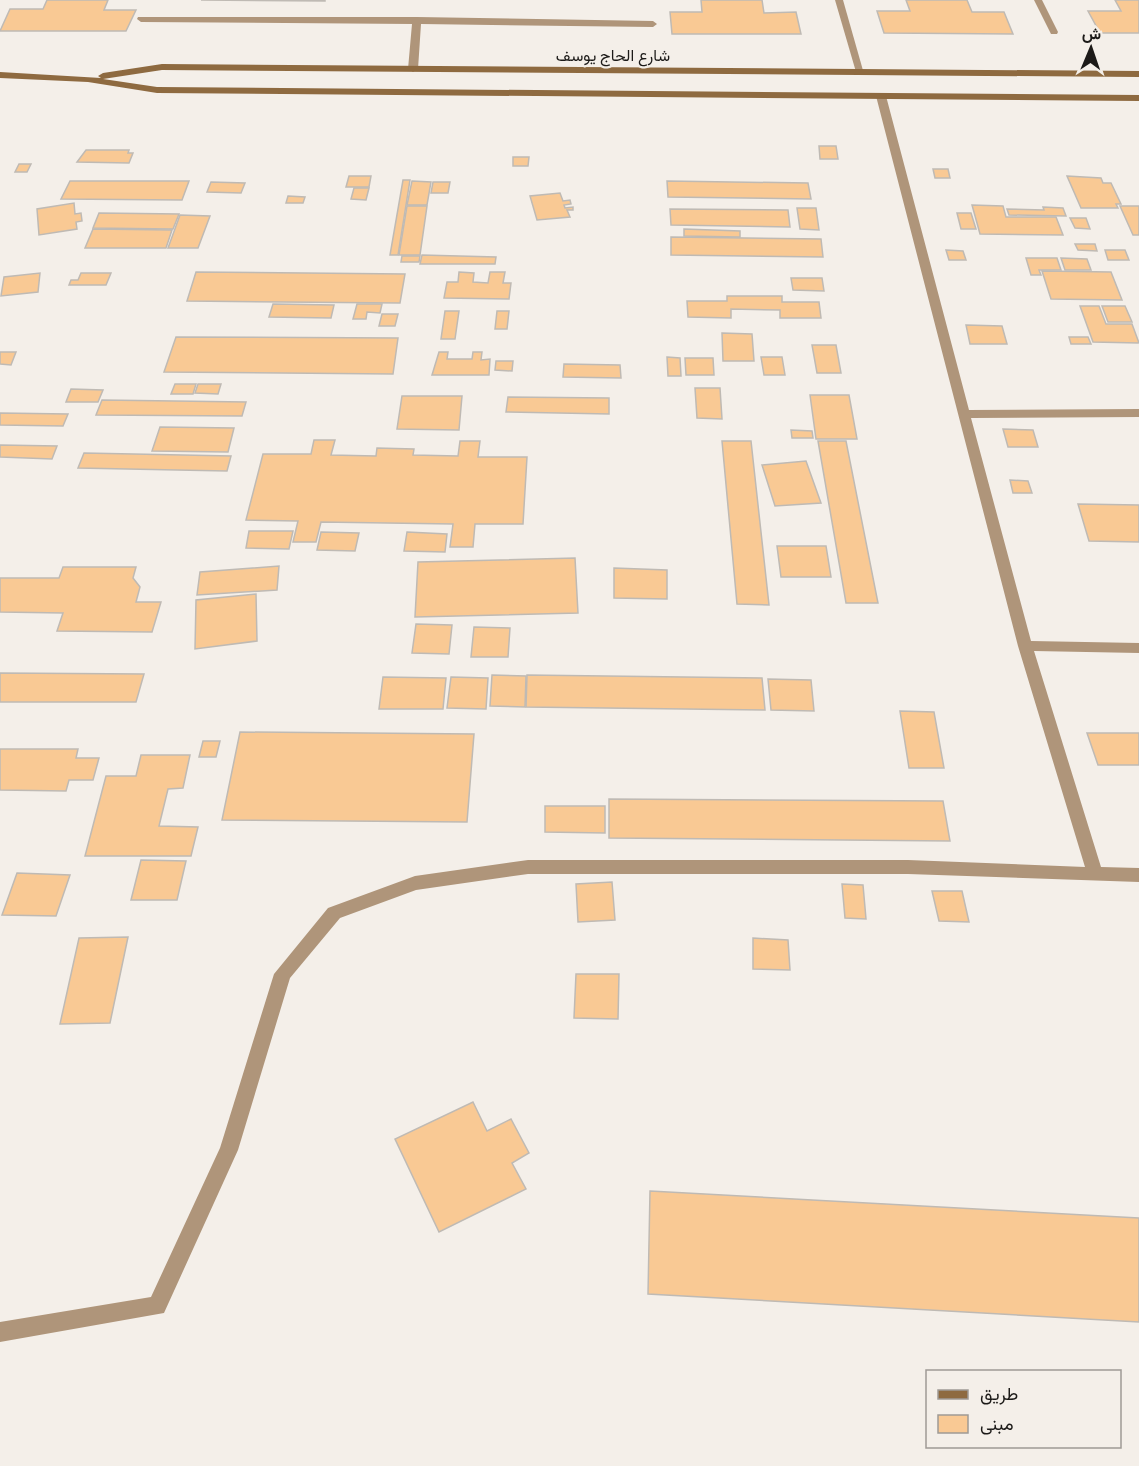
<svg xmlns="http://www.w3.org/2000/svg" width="1139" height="1466" font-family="Overpass,Vazirmatn,sans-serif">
  <rect width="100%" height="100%" fill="#f4efe9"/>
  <g fill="#f9c994" stroke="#bfbab4" stroke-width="1.5">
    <polygon points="47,0 108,0 104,10 136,10 126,31 0,31 10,9 43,9"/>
    <polygon points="201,0 325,0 325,1"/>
    <polygon points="701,0 762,0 764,13 796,12 801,34 672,34 670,12 702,12"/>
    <polygon points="906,0 967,0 972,12 1004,12 1013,34 884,33 877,11 910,11"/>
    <polygon points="1115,0 1139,0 1139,33 1100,33 1088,11 1121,11"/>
    <polygon points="819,146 836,146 838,159 820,159"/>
    <polygon points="86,150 129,150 128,153 133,153 129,163 77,162"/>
    <polygon points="513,157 529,157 528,166 513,166"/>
    <polygon points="19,164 31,164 27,172 15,172"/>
    <polygon points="933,169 948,169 950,178 935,178"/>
    <polygon points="349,176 371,176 369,187 346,187"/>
    <polygon points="1067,176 1101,178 1103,183 1111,183 1121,204 1116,204 1118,208 1081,208"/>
    <polygon points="403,180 410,180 398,255 390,255"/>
    <polygon points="70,181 189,181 182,200 61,199"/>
    <polygon points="412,181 431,182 427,205 407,205"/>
    <polygon points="667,181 808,183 811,199 668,197"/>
    <polygon points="211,182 245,183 241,193 207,192"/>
    <polygon points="433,182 450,182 448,193 431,193"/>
    <polygon points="354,188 369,188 366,200 351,199"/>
    <polygon points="560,193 563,201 570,200 571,204 564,205 565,208 573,207 573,210 567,210 570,217 537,220 530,196"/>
    <polygon points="288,196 305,197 303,203 286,203"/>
    <polygon points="74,203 75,214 81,213 82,221 76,222 77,229 39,235 37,209"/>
    <polygon points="972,205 1003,206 1006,217 1056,217 1063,235 980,234"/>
    <polygon points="407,206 427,206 420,255 399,255"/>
    <polygon points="1120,206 1139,206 1139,235 1133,235"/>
    <polygon points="1043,207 1063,208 1066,216 1009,215 1007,209 1044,210"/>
    <polygon points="797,208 816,208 819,230 800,229"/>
    <polygon points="670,209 788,210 790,227 671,225"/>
    <polygon points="99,213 179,214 173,229 93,228"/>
    <polygon points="957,213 971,213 976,229 961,229"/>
    <polygon points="180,215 210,216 198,248 168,248"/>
    <polygon points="1070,218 1086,218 1090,229 1075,228"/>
    <polygon points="93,229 172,230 166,248 85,248"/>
    <polygon points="684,229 740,231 740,237 684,236"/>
    <polygon points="671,237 821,239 823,257 671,255"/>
    <polygon points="1075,244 1095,244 1097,251 1078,250"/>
    <polygon points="946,250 963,251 966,260 949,260"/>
    <polygon points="1105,250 1125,250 1129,260 1108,260"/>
    <polygon points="422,255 496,257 495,264 420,264"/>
    <polygon points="402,256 420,256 419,262 401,262"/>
    <polygon points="1026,258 1057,258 1061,270 1039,270 1041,275 1031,275"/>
    <polygon points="1061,258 1087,259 1091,270 1065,270"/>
    <polygon points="1042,271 1111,272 1122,300 1051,299"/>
    <polygon points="196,272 405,274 400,303 187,301"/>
    <polygon points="459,272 474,273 473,282 488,283 490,272 505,272 503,283 511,283 509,299 444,298 447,282 458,282"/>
    <polygon points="40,273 38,292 1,296 4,277"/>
    <polygon points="81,273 111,273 106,285 69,285 71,280 78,280"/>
    <polygon points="791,278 822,278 824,291 793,290"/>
    <polygon points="727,296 782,296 782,302 819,302 821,318 780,318 780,310 731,309 731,318 688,317 687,301 727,301"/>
    <polygon points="273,304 334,305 331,318 269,317"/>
    <polygon points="357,304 382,304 380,313 367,312 366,319 353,319"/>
    <polygon points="1080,306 1099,306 1106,324 1132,324 1139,343 1093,342"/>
    <polygon points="1102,306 1125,306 1132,322 1108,322"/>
    <polygon points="445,311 459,311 455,339 441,339"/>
    <polygon points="497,311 509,311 507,329 495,329"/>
    <polygon points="382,314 398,314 395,326 379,326"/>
    <polygon points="966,325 1002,326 1007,344 970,344"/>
    <polygon points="722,333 752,334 754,361 723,361"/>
    <polygon points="176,337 398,338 393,374 164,372"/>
    <polygon points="1069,337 1088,337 1091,344 1071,344"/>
    <polygon points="812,345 836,345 841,373 817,373"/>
    <polygon points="0,352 16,352 11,365 0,364"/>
    <polygon points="439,352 448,352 447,359 472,359 473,352 482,352 481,360 490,359 489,375 432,375"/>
    <polygon points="667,357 680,358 681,376 668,376"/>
    <polygon points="761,357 782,357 785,375 764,375"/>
    <polygon points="685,358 713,358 714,375 686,375"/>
    <polygon points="496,361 513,361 512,371 495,370"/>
    <polygon points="564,364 620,365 621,378 563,377"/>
    <polygon points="175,384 196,384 193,394 171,394"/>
    <polygon points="198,384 221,384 218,394 195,393"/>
    <polygon points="695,388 720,388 722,419 697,418"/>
    <polygon points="71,389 103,390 98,402 66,402"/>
    <polygon points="810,395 849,395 857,439 816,439"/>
    <polygon points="402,396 462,396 459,430 397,429"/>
    <polygon points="508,397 609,398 609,414 506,412"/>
    <polygon points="102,400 246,402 242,416 96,415"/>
    <polygon points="0,413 68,414 63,426 0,425"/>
    <polygon points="160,427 234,428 228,452 152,451"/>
    <polygon points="1003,429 1033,430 1038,447 1008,447"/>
    <polygon points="791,430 812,431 813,438 792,438"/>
    <polygon points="314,440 335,440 331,455 376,456 377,448 414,449 413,455 458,456 460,441 480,441 478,457 527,457 523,524 475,524 473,547 450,547 453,524 321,522 316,542 293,542 298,521 246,520 263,454 311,454"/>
    <polygon points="722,441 751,441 769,605 737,604"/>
    <polygon points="818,441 846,441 878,603 846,603"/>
    <polygon points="0,445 57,446 52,459 0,457"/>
    <polygon points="84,453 231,456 227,471 78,468"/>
    <polygon points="806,461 821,503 775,506 762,465"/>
    <polygon points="1010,480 1028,481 1032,493 1013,493"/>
    <polygon points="1078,504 1139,505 1139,542 1089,541"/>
    <polygon points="249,531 293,531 289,549 246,548"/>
    <polygon points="321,532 359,533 355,551 317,550"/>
    <polygon points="407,532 447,534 445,552 404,551"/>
    <polygon points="777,546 826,546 831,577 781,577"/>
    <polygon points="575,558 578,613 415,617 418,562"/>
    <polygon points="279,566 277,590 197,595 200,572"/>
    <polygon points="63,567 136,567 133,578 140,587 136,602 161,602 152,632 57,631 63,613 0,612 0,578 59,578"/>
    <polygon points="614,568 667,570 667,599 614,598"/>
    <polygon points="256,594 257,641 195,649 196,600"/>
    <polygon points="416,624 452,625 449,654 412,653"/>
    <polygon points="474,627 510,628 508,657 471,657"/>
    <polygon points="0,673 144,674 136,702 0,702"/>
    <polygon points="492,675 526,676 525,707 490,706"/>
    <polygon points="527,675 762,678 765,710 526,707"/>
    <polygon points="383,677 446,678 443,709 379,709"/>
    <polygon points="451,677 488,678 486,709 447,708"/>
    <polygon points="768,679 811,680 814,711 771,710"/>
    <polygon points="900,711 934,712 944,768 909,768"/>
    <polygon points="240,732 474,734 467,822 222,820"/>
    <polygon points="1087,733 1139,733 1139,765 1098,765"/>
    <polygon points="203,741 220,741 216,757 199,757"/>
    <polygon points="0,749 78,749 76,758 99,758 93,780 69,780 66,791 0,790"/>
    <polygon points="141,755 190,755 183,788 168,789 159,826 198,827 191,856 85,856 106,776 136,776"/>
    <polygon points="609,799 943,801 950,841 609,838"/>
    <polygon points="545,806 605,806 605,833 545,832"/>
    <polygon points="141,860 186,861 177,900 131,900"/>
    <polygon points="17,873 70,875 56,916 2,915"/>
    <polygon points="612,882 615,920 578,922 576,884"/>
    <polygon points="842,884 863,885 866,919 845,918"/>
    <polygon points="932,891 962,891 969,922 939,921"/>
    <polygon points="128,937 110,1023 60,1024 79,938"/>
    <polygon points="753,938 788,940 790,970 753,969"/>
    <polygon points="576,974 619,974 618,1019 574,1018"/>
    <polygon points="473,1102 487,1131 511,1119 529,1153 512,1163 526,1189 439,1232 395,1139"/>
    <polygon points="650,1191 1139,1218 1139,1322 648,1294"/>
  </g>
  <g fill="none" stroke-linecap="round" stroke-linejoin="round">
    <g fill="#af957a" fill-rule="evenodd">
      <polygon points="835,0 843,0 864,74 856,72"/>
      <polygon points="1034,0 1042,0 1058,32 1057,34 1051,34"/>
      <polygon points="138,17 417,17 653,21 657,24 653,27 421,24 418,69 413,72 408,69 412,24 141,22 137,19"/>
      <polygon points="881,93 886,96 969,410 1139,409 1139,417 971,418 1031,641 1139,643 1139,653 1034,651 1101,867 1139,868 1139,882 908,874 528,874 416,890 340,918 290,978 238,1150 164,1313 0,1342 0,1322 151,1297 220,1148 274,974 328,908 415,876 528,860 908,860 1085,867 1018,646 876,96"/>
    </g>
    <polygon fill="#8e6a40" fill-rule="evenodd" points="162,64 1139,71 1139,77 162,70 103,79 157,87 1139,95 1139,101 157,93 88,82 0,78 0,72 101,78 98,76 103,73"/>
  </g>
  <g text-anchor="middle" stroke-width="4.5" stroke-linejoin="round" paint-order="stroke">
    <g font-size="16" fill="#1c1a18" stroke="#f4efe9">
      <text x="613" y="61">شارع الحاج يوسف</text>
    </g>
  </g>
  <rect x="926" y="1370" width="195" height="78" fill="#f4efe9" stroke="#9e9a95" stroke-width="1.5"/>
  <rect x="938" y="1390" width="30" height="9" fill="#8e6a40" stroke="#9e9a95" stroke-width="1.5"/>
  <text x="980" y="1400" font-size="18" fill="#1c1a18">طريق</text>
  <rect x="938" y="1415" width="30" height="18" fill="#f9c994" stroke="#9e9a95" stroke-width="1.5"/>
  <text x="980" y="1430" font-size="18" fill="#1c1a18">مبنى</text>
  <g transform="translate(1091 48) rotate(2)" stroke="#f4efe9" stroke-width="4.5" paint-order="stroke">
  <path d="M0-4.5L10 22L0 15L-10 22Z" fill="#1c1a18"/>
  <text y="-9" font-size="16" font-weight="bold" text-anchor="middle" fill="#1c1a18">ش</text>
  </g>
</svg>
